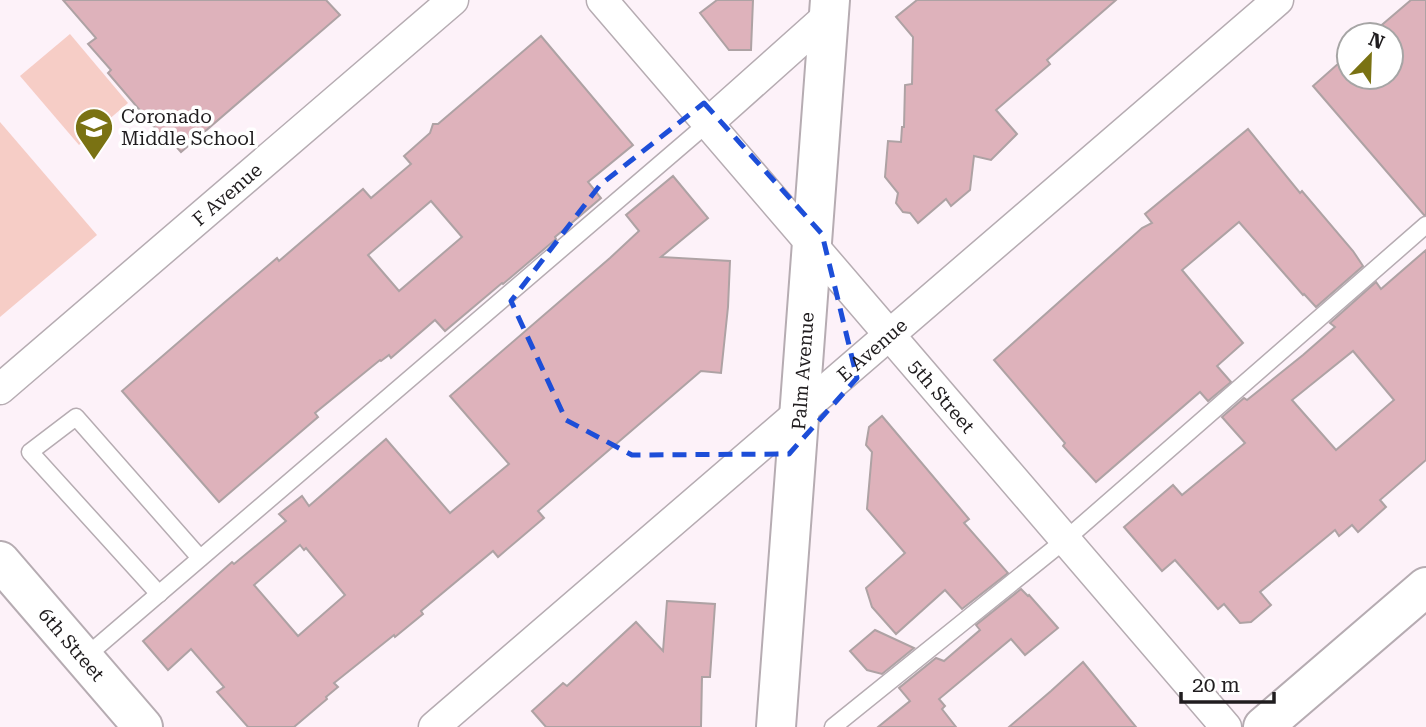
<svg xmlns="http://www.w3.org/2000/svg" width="1426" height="727" font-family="'Roboto Serif',serif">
  <rect width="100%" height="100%" fill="#fdf2f9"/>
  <g fill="#f6cdc6">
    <polygon points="70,34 128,103 79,145 20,76"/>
    <polygon points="0,122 97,235 0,317"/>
  </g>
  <g fill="#deb2bb" stroke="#aea2a4" stroke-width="2" fill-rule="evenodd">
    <polygon points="63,0 326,0 340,15 181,152 164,133 161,135 108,73 111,70 88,44 96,38"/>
    <polygon points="717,0 753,0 751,50 729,50 700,13"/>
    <polygon points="917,0 1116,0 1047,60 1050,64 996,110 1017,134 991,160 974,156 970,190 951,206 946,199 918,223 910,213 903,212 896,203 898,193 885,177 888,141 901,142 902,127 904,127 905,85 912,84 913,37 896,17"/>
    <polygon points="1411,0 1426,0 1426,215 1424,215 1313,86 1339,63 1338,62 1349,53 1349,77 1391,77 1391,35 1370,35"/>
    <path d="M541,36L633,145L588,182L601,198L555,237L556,239L503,284L502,283L445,331L435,320L391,358L389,355L381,361L380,360L315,413L318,417L219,502L122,391L225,302L277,258L279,261L363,189L371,198L411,164L404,156L430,133L433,124H438ZM431,201L462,237L399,291L368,255Z"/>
    <polygon points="1248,129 1300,193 1302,191 1353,251 1363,266 1316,307 1304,294 1303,295 1239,222 1182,270 1243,343 1217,366 1231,382 1208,401 1200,392 1096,482 1063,446 1065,443 994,360 1142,228 1152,223 1145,214"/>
    <path d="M673,176L708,218L661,257L730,261L728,307L721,373L701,371L538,511L544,518L518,540L498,557L493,551L421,611L423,614L395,637L394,635L334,683L338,687L326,697L327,699L294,727H248L217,692L224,687L191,649L168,670L143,641L232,562L234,564L286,521L279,514L302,496L309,506L386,439L450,513L509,464L450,396L610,258L639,231L626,215ZM300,545L304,550L306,548L345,595L298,636L254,585Z"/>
    <path d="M1426,250V460L1380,500L1386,507L1358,532L1352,525L1339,536L1335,530L1260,592L1271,605L1251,622L1240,623L1224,604L1218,609L1175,560L1162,571L1124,527L1173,485L1182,495L1245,443L1222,417L1244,398L1247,400L1303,355L1335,327L1330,323L1376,282L1381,289ZM1353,351L1394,400L1336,450L1292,400Z"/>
    <polygon points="882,416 969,519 964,523 1008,573 962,609 945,590 896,634 872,607 866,588 905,553 867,509 872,452 866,445 869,427"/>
    <polygon points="1021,589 1028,596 1029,595 1058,628 1025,655 1011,639 939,699 945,706 942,709 956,727 878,727 910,701 899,688 936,658 944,661 980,630 976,625"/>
    <polygon points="667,601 715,604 710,677 702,677 701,727 546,727 532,711 563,683 567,686 636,622 663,651"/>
    <polygon points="875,630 914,648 882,674 867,670 850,651"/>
    <polygon points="1083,662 1136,727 1009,727 1051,691"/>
  </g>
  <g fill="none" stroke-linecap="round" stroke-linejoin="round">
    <g stroke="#b6acb2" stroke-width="19">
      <g id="service">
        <polyline points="159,594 30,452 76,417 200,558"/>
        <polyline points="84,658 708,123"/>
        <polyline points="833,727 1065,540 1426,225"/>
      </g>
    </g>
    <g stroke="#b6acb2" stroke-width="33">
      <g id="minor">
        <path id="s1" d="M602,0L1226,727"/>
        <polyline points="708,123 829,15"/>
        <path id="s2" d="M0,389L453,0"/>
        <path id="s3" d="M434,727L1278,0"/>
      </g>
    </g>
    <g stroke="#b6acb2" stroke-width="42">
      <g id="tertiary">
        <path id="s4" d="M0,561L143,727"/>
        <path id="s5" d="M776,727L830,0"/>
        <polyline points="1263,727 1426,587"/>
      </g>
    </g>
    <use href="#service" stroke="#fff" stroke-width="16"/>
    <use href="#minor" stroke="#fff" stroke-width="30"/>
    <use href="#tertiary" stroke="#fff" stroke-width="38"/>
  </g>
  <path fill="none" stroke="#1d4ed8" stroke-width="5" stroke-dasharray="14 9" stroke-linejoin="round" d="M704,103L822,234L857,378L789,454L632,455L566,420L511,301L600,185Z"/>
  <defs>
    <g id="school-pin" transform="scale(2.0125)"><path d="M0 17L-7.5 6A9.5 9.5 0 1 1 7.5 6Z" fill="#7a7213" stroke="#fff"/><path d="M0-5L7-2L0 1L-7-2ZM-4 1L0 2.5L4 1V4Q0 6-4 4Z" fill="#fff"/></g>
  </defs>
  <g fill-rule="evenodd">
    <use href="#school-pin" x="94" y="127"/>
  </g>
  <g text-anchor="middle" stroke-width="7" stroke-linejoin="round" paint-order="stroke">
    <g font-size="19" fill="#201d1f" stroke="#fff" text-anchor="start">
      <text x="121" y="123">Coronado<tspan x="121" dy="22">Middle School</tspan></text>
    </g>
    <g font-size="19" fill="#201d1f" stroke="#fff">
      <text dy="7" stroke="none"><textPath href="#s2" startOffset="299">F Avenue</textPath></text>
      <text dy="7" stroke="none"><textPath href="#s3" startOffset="578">E Avenue</textPath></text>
      <text dy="7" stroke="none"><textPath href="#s5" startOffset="357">Palm Avenue</textPath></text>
      <text dy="7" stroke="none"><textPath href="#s1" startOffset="522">5th Street</textPath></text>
      <text dy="7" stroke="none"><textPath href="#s4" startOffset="110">6th Street</textPath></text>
    </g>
  </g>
  <g transform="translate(1370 56) rotate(23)"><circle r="33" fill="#ffffff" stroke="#a6a5a5" stroke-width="2"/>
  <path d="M0-5L12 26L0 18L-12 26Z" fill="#7a7213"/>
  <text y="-10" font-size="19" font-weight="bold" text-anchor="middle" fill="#201d1f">N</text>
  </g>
  <path d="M1181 692v10h93v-10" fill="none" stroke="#201d1f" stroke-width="3.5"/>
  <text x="1192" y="692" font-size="21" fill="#201d1f" stroke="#ffffff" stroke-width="5" paint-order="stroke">20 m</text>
</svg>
